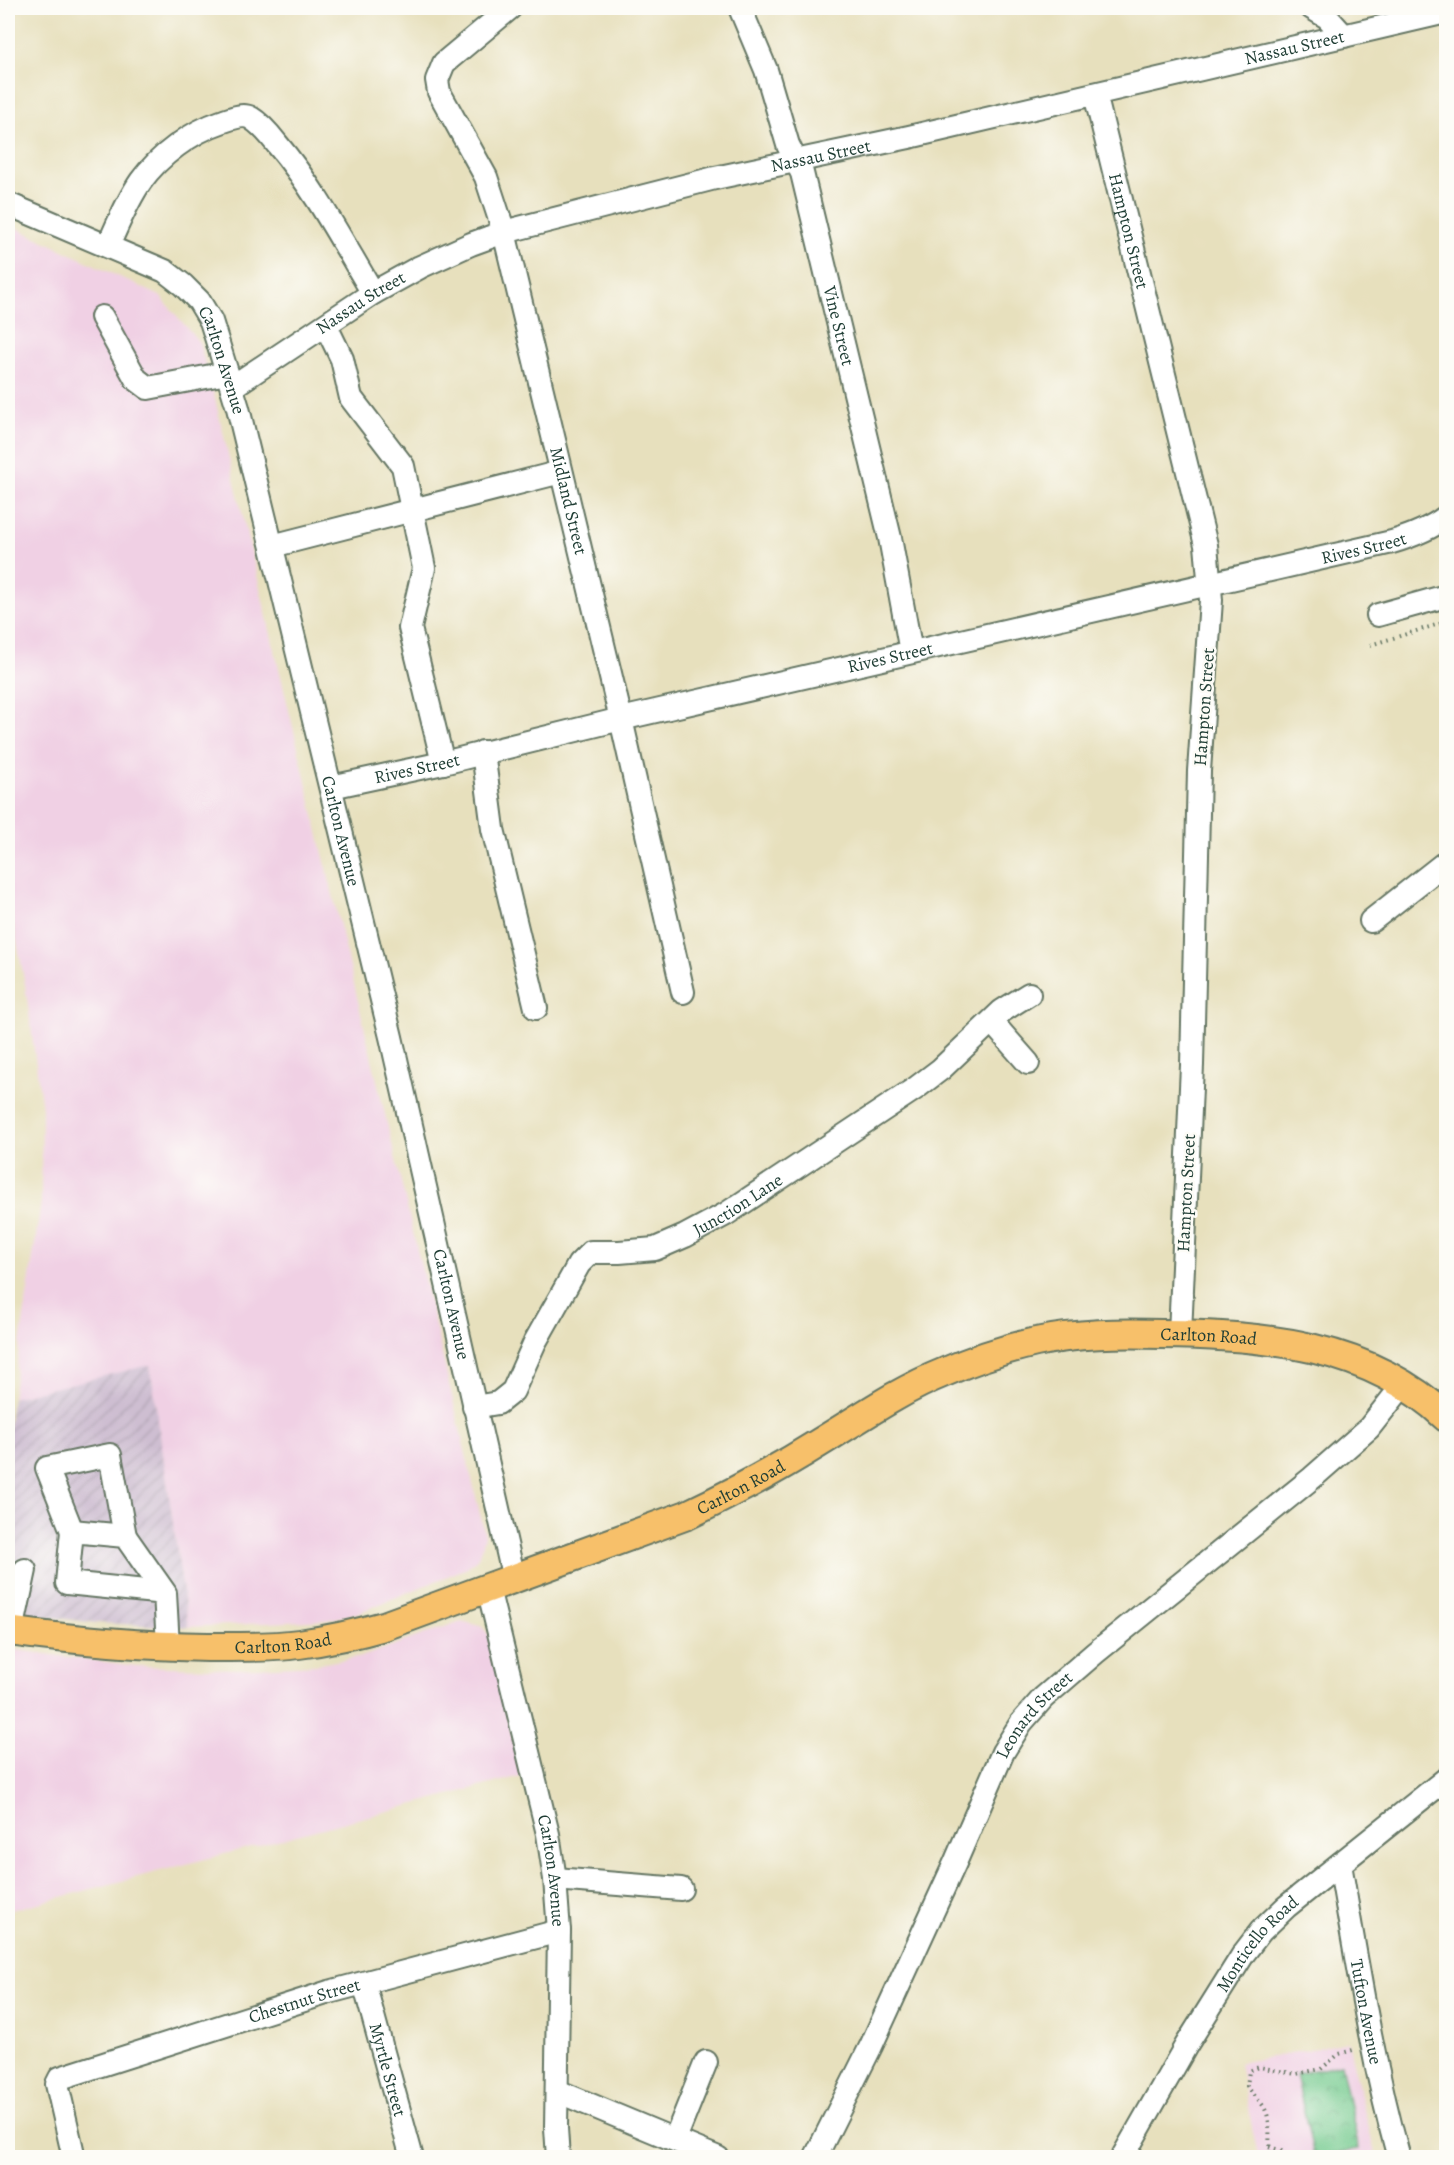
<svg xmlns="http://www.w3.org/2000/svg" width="1454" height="2165" font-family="Alegreya,serif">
  <defs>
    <pattern id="industrial-furrows" width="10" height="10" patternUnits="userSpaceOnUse" patternTransform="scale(1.5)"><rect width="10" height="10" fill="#cebed1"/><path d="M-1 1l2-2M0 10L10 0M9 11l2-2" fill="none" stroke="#b0a4b4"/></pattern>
    <pattern id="park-crowns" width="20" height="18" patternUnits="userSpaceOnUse" patternTransform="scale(1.5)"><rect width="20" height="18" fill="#74ca8f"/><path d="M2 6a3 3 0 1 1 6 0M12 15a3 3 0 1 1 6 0" fill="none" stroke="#5fa576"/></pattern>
  </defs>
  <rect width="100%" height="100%" fill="#fdfcf7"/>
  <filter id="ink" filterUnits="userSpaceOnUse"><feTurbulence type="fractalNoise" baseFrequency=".0167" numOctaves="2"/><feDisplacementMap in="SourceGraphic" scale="12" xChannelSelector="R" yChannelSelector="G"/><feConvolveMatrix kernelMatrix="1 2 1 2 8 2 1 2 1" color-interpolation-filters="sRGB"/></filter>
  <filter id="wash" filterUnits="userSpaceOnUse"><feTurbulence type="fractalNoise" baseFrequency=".008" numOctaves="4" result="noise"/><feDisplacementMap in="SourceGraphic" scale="24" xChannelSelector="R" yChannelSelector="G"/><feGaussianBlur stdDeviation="1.35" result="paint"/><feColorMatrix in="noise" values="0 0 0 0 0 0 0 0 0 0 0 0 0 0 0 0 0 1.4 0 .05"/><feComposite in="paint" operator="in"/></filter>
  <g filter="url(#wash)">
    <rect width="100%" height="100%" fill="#e7e0bd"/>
    <g fill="#f0d0e4">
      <polygon points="8,224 160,296 199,342 215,399 485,1535 482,1549 477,1559 465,1569 358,1613 328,1620 188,1627 150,1366 12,1398 41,1202 42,1108 25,984 8,895"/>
      <polygon points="461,1621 481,1626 490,1636 521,1776 8,1911 8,1649 137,1666 236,1669 315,1665 367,1655"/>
      <polygon points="1348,2042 1376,2157 1258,2157 1239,2063"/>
    </g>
    <polygon fill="url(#industrial-furrows)" points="150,1365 188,1627 97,1623 8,1612 8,1433 12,1398"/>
    <polygon fill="url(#park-crowns)" stroke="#4a8462" stroke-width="1.5" points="1341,2064 1359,2149 1314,2157 1296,2074"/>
  </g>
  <g filter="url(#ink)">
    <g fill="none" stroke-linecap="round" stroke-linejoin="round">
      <g stroke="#657664" stroke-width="26">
        <g id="minor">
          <path id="s1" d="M510,8L444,63L437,80L439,92L486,177L504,232L621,719L683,992"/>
          <path id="s2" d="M740,8L766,70L788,145L802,173L890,538L911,652"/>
          <polyline points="1312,8 1327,17 1344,36"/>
          <path id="s3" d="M1095,94L1206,545L1211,600L1199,771L1192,1065L1180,1334"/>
          <path id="s4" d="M8,204L165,271L183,285L199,301L211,321L238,408L391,1037L514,1579"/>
          <path d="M108,246C118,224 127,201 141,181C159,156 191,132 221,122C230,119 242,113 251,118C261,124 270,135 277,144C315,189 343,243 373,293"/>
          <polyline points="102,317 136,379 148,388 227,373"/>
          <polyline points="326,326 342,359 351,398 403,466 424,568 410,628 443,763"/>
          <path id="s5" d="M232,387L373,293L420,267L471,244L504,232L715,178L909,137L1446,12"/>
          <polyline points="272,546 561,472"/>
          <polyline points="1378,615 1446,596"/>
          <polyline points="483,752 493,829 536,1008"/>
          <path id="s6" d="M331,787L443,763L621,719L1392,542C1412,536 1430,529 1446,517"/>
          <polyline points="1371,921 1446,862"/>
          <polyline points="992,1022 1028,1063"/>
          <path id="s7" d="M474,1407L498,1403L513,1391L535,1342L579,1264L591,1252H619L655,1249L685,1236L726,1214L916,1088L941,1069L1002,1011L1029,994"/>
          <polyline points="72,1531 47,1468 110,1455 125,1536"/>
          <path id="s8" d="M488,1588L548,1834L555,1879L559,1931L556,2128L558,2158"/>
          <polyline points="165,1593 67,1583 72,1531 125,1536 165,1593 168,1646"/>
          <polyline points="12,1631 25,1570"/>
          <path id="s9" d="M1340,1864C1357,1962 1372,2061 1399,2158"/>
          <polyline points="555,1879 681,1889"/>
          <path id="s10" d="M364,1983L412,2158"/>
          <polyline points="557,2091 718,2158"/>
          <polyline points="675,2139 706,2062"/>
          <path id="s11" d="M74,2158L57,2084L60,2078L329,1992L559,1931"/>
          <path id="s12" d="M815,2158L871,2046L955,1863L1003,1752L1021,1723L1043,1698L1095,1653L1312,1478L1369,1428L1403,1385"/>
          <path id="s13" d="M1122,2158L1187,2044L1244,1953L1261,1931L1286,1907L1446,1779"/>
        </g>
      </g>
      <g stroke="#657664" stroke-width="32">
        <g id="major">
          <path id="s14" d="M8,1631C74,1640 140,1646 208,1647C238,1647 269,1648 299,1644C328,1640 356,1634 384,1626L687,1515C733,1493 776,1470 819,1443C860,1418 900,1390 945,1372C974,1359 1005,1349 1036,1342C1077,1333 1120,1333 1162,1334C1264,1335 1368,1344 1446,1417"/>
        </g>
      </g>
      <g stroke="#657664" stroke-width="4" stroke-dasharray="1.5 4.5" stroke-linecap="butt">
        <polyline points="1370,645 1446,622"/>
        <polyline points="1269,2147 1280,2150 1291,2158"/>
        <polyline points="1321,2157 1321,2158"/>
        <path d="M1270,2158C1268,2142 1272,2123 1265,2109C1261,2101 1252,2094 1247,2086L1249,2071L1259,2067L1296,2074L1321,2069L1339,2054L1353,2050"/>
      </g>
      <use href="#minor" stroke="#fff" stroke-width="22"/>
      <use href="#major" stroke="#f7c06b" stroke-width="28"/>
      <g stroke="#1f3d34" stroke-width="7">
        <polyline id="rail" points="8,1208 8,1209"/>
      </g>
      <use href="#rail" stroke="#fdfcf7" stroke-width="4.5" stroke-dasharray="14" stroke-linecap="butt"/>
    </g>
  </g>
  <g text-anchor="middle" stroke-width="5" stroke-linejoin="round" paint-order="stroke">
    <g font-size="18" fill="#1f3d34" stroke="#fdfcf7">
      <text dy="6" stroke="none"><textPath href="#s5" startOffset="1126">Nassau Street</textPath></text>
      <text dy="6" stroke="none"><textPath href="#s5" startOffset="640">Nassau Street</textPath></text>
      <text dy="6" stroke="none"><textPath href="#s3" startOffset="141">Hampton Street</textPath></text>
      <text dy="6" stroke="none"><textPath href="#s5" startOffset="154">Nassau Street</textPath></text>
      <text dy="6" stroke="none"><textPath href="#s2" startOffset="334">Vine Street</textPath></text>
      <text dy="6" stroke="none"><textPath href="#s4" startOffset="280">Carlton Avenue</textPath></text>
      <text dy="6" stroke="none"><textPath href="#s1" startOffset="548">Midland Street</textPath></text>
      <text dy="6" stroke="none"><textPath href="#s6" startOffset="1060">Rives Street</textPath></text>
      <text dy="6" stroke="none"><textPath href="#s6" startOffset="574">Rives Street</textPath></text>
      <text transform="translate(1204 707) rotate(-86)" y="6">Hampton Street</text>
      <text dy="6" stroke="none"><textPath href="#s6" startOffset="88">Rives Street</textPath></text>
      <text dy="6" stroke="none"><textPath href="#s4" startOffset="766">Carlton Avenue</textPath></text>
      <text transform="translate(1186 1193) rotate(-87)" y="6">Hampton Street</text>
      <text dy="6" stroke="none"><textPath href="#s7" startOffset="362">Junction Lane</textPath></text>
      <text dy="6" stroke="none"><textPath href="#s4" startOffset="1252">Carlton Avenue</textPath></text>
      <text dy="6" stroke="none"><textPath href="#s14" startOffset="1266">Carlton Road</textPath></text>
      <text dy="6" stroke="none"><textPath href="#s14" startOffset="762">Carlton Road</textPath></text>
      <text dy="6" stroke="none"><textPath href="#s14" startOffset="276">Carlton Road</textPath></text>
      <text dy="6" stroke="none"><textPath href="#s12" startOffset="496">Leonard Street</textPath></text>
      <text dy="6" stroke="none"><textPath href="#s8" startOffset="290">Carlton Avenue</textPath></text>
      <text dy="6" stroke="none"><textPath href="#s13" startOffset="254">Monticello Road</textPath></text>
      <text dy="6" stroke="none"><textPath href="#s11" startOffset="339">Chestnut Street</textPath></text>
      <text dy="6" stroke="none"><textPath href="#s9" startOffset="150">Tufton Avenue</textPath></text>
      <text dy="6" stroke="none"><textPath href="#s10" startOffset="90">Myrtle Street</textPath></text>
    </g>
  </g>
  <rect width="1454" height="2165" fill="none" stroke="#fdfcf7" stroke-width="30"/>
</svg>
